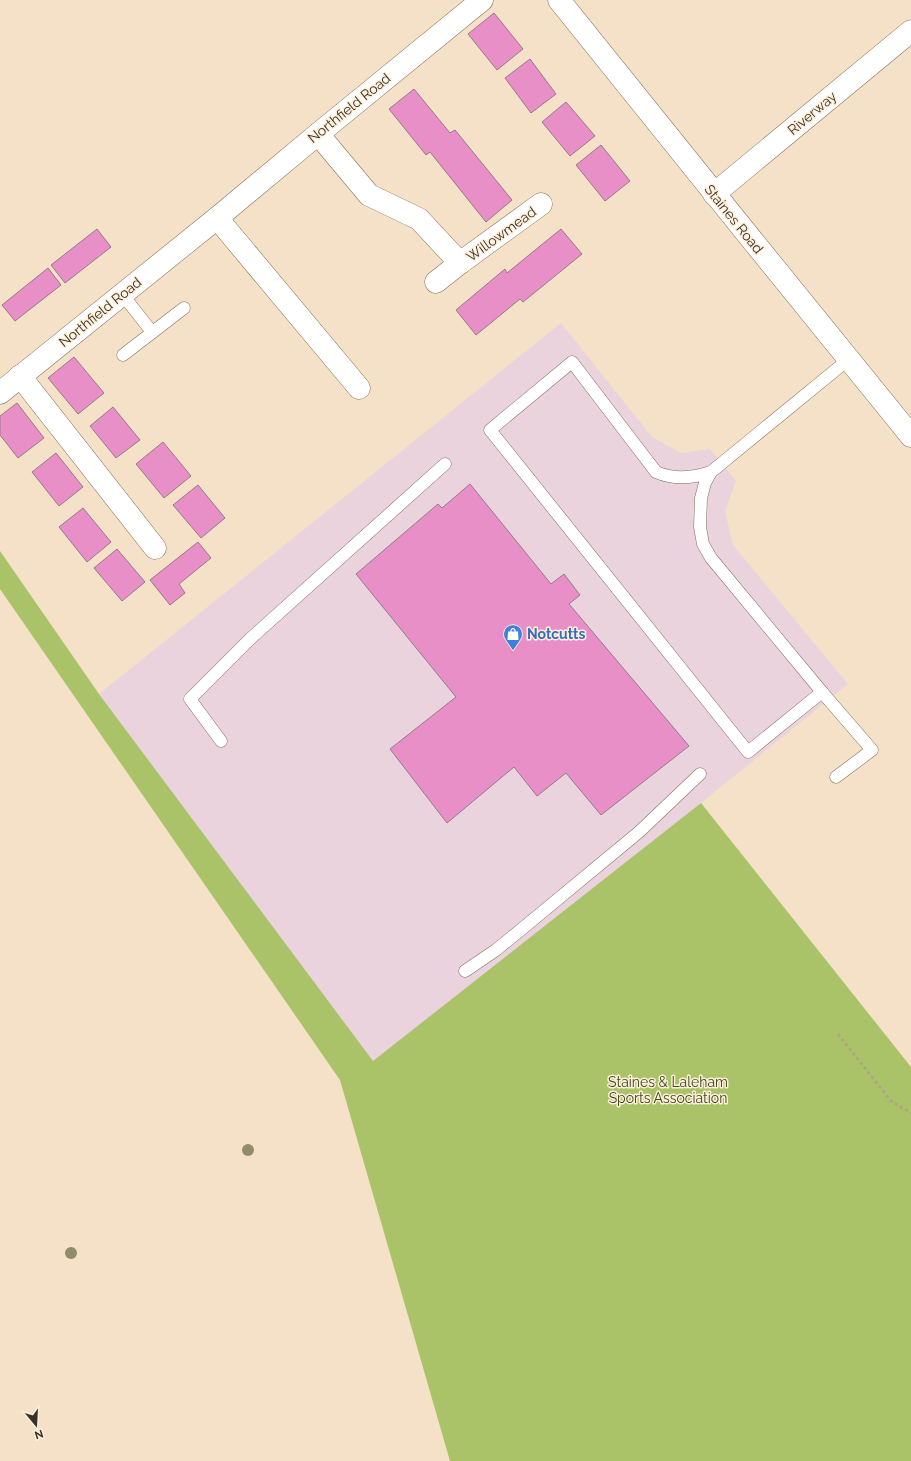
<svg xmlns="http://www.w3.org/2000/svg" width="911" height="1461" font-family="Raleway,sans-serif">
  <rect width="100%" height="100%" fill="#f4e1c7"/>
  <polygon fill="#ebd3de" points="561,323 652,437 681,453 710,449 736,481 725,511 733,545 848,684 701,803 373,1062 99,694"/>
  <polygon fill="#aac369" points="0,551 99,694 373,1061 701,803 911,1067 911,1461 450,1461 340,1080 0,589"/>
  <g fill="#e98fc8" stroke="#957a89">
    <polygon points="494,13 523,49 497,70 468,34"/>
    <polygon points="530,59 556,94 531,113 505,78"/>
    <polygon points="414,89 450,133 455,130 512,200 486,222 430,152 426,155 389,109"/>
    <polygon points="566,102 595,136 570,156 542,122"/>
    <polygon points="601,145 630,181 605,201 576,165"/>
    <polygon points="97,229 111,247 65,283 51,265"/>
    <polygon points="561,229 582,254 523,302 520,299 476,335 456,310 505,269 507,273"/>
    <polygon points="48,268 61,285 15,321 2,305"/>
    <polygon points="74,357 104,393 78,414 48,378"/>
    <polygon points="17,403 44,438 18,458 0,435 0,416"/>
    <polygon points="113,407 140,440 116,458 90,426"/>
    <polygon points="163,442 191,476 164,498 136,464"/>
    <polygon points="56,453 83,487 59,506 32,472"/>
    <polygon points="470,484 551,584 564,574 580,595 569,604 689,746 601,815 566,773 537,796 514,767 447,823 390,749 456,697 356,574 438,504 442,508"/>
    <polygon points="198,485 225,518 201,538 173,505"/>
    <polygon points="83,508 111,542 87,562 59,527"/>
    <polygon points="198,542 211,558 179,584 185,593 170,605 150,580"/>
    <polygon points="117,549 145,582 122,601 94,568"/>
  </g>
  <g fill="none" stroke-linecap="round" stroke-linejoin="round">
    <g stroke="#827159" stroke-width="13">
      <g id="service">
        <polyline points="122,294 152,332"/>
        <polyline points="123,355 184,308"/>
        <path d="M572,362L656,472C674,480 693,478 711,472L705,483L701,498L700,527L703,544L711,558L822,692L748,752L490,430Z"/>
        <polyline points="711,472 849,359"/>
        <polyline points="822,692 872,750 836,777"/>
        <polyline points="221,741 190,699 250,639 445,464"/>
        <polyline points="465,971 496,950 523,928 639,832 700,774"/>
      </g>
    </g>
    <g stroke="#827159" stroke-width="23">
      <g id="minor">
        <polyline points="318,134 369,195 419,219 460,263"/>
        <polyline points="714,194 911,31"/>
        <polyline points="217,218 359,388"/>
        <polyline points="436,282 460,263 541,204"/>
        <polyline points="20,376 155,548"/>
        <polyline points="0,393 217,218 318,134 482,0"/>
      </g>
    </g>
    <g stroke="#827159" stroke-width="23">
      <path id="secondary" d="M559,0C676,146 793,291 911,436"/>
    </g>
    <polyline stroke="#b0a18d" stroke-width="2.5" stroke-dasharray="3 3" stroke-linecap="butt" points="838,1034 891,1101 911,1113"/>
    <use href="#service" stroke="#fff" stroke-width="12"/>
    <use href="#minor" stroke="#fff" stroke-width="22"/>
    <use href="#secondary" stroke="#fff" stroke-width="22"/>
  </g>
  <g fill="#8f8c6a">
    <circle cx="248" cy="1150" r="6"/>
    <circle cx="71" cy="1253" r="6"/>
  </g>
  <defs>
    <g id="shop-pin" transform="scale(1)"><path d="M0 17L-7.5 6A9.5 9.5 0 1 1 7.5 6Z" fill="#3f7fe0" stroke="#feefda"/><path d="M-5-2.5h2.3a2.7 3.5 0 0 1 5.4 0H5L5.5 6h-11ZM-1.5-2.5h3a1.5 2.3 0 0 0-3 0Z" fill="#fff"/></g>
  </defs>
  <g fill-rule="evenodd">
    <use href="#shop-pin" x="513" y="634"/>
  </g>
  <g text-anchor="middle" stroke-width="3" stroke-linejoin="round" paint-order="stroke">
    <g font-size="14" fill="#3a3228" stroke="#feefda">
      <text transform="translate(349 108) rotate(-39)" y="5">Northfield Road</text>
      <text transform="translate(812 113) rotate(-40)" y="5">Riverway</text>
      <text transform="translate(734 219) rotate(51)" y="5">Staines Road</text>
      <text transform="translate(501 234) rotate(-36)" y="5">Willowmead</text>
      <text transform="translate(100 312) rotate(-39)" y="5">Northfield Road</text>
    </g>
    <g font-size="14" font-weight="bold" fill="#366cbe" stroke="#feefda" text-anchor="start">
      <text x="527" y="639">Notcutts</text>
    </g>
    <g font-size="14" fill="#3c471e" stroke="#feefda">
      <text x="668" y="1087">Staines &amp; Laleham<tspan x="668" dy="16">Sports Association</tspan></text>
    </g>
  </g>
  <g transform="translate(36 1425) rotate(162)" stroke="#feefda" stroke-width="3" paint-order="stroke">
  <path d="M0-3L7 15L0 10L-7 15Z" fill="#3a3228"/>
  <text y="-6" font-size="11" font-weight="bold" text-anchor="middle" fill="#3a3228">N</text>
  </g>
</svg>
